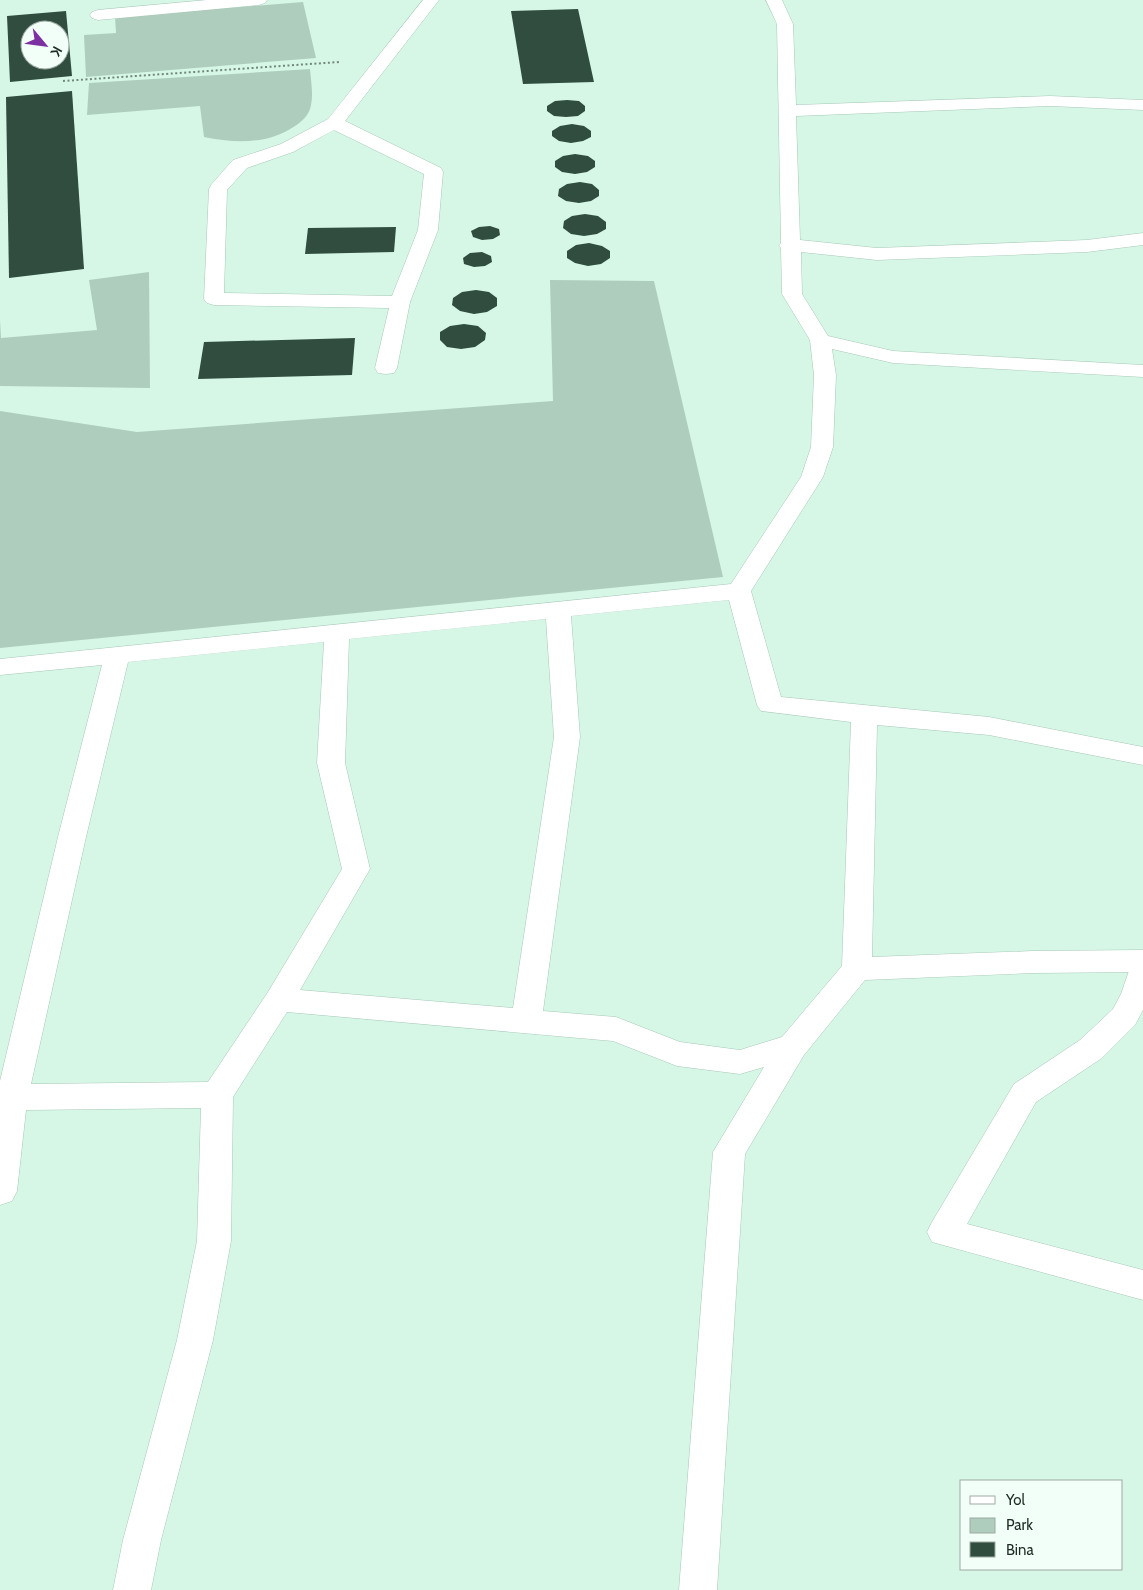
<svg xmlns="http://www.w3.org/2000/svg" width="1143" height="1590" font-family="Cabin,sans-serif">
  <rect width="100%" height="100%" fill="#d6f7e6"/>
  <g fill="#afcdbd">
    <polygon points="303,2 316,58 86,77 84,35 116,33 115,17"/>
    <path d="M310,69C311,82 314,96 310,109C308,116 301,122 295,126C268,145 234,143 204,137L200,106L87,115L89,83Z"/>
    <polygon points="149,272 150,388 0,386 0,320 1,338 97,330 89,280"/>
    <polygon points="550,280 654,281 723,577 0,648 0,411 137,432 553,401"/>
  </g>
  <g fill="#304d3f" fill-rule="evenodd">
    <polygon points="578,9 594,82 523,84 511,11"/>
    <path d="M66,11L72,76L10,82L7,16ZM30,30H60V60H30Z"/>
    <polygon points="72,91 84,269 9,278 6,97"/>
    <polygon points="567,100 579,101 585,106 585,111 578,116 566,117 554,116 547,111 547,106 555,101"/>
    <polygon points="572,124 584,126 591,131 591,137 583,141 571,143 559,141 552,136 552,131 560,126"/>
    <polygon points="575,154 588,156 595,161 595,167 587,172 575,174 562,172 555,167 555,161 563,156"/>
    <polygon points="580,182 592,184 599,190 599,196 591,201 579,203 566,201 558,196 559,189 567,184"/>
    <polygon points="585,214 598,216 606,222 606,229 597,234 584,236 571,234 563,228 564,221 572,216"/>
    <polygon points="490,226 499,229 500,235 493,239 482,240 473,237 471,231 479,227"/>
    <polygon points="396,227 394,252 305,254 308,228"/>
    <polygon points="589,243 602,246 610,251 610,258 601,264 588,266 575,263 567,258 567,251 576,245"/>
    <polygon points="482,252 491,256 492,262 485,266 474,267 464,264 463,258 470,253"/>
    <polygon points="476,290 489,292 497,298 497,306 487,312 474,314 460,311 452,305 453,298 462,292"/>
    <polygon points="464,324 478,326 486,333 485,340 475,347 461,349 447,347 440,340 440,332 450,326"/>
    <polygon points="355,338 352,375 198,379 204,342"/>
  </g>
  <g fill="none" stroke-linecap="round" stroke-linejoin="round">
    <g stroke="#a8c8b8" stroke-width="1">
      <g id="service">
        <polygon points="207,0 267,0 265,3 259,5 98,20 92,18 90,15 92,12 98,10"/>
        <path d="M423,0H439L345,121L441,168L443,172L438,230L410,302L397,368L394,373L386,374L378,373L375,368L389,308L214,305L207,303L204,299L209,189L211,185L233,160L281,144L328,119ZM334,130L424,174L418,230L392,296L224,293L227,190L247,168L293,152Z"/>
        <polygon points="1143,959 1143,1010 1135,1025 1102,1058 1036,1102 967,1224 1143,1270 1143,1300 932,1242 927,1232 932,1222 1014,1084 1080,1040 1113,1009 1121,994 1132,962"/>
      </g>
    </g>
    <g stroke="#a8c8b8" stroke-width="1">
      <path id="minor" d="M766,0H782L793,24L796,105L1050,96L1143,100V110L1050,106L796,116L800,240L877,248L1087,240L1143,233V245L1087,252L877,260L801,252L802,294L828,336L893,351L1143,365V377L893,363L832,349L836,375L833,447L823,477L751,591L781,697L989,717L1143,747V765L989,735L877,725L872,957L1033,951L1143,950V972L1033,973L865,980L804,1055L745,1154L717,1590H679L713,1152L764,1067L740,1074L677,1066L613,1041L287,1012L233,1097L231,1241L213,1340L161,1540L151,1590H113L123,1540L177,1340L197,1241L201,1108L26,1110L17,1191L12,1201L0,1205V1081L58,837L102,665L0,675V659L731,584L801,477L811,447L814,375L810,340L782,294L781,248L779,245L781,243L777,24ZM729,600L757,705L761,711L851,722L842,966L782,1037L740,1050L680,1042L616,1017L543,1011L580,737L571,616ZM546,619L554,737L513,1008L300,990L370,869L345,763L349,639ZM324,642L317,763L342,869L268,992L208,1082L31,1084L86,837L128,662Z"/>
    </g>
    <polyline stroke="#72877c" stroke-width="2" stroke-dasharray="2 2.5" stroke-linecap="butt" points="63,81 339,62"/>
    <use href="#service" fill="#fff" fill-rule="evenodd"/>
    <use href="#minor" fill="#fff" fill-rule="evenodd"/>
  </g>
  <rect x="960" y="1480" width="162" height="90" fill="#f2fff8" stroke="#9eaaa4"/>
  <rect x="970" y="1496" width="25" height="8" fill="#ffffff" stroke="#9eaaa4"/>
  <text x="1006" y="1505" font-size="15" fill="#1f2b25">Yol</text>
  <rect x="970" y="1518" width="25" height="15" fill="#afcdbd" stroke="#9eaaa4"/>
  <text x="1006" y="1530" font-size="15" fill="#1f2b25">Park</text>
  <rect x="970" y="1542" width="25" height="15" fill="#304d3f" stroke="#9eaaa4"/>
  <text x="1006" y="1555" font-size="15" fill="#1f2b25">Bina</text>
  <g transform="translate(45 45) rotate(119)"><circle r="24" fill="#f2fff8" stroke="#9eaaa4"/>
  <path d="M0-4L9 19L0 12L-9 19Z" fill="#7d30a1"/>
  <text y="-8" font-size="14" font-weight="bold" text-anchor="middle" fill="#1f2b25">K</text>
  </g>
</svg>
